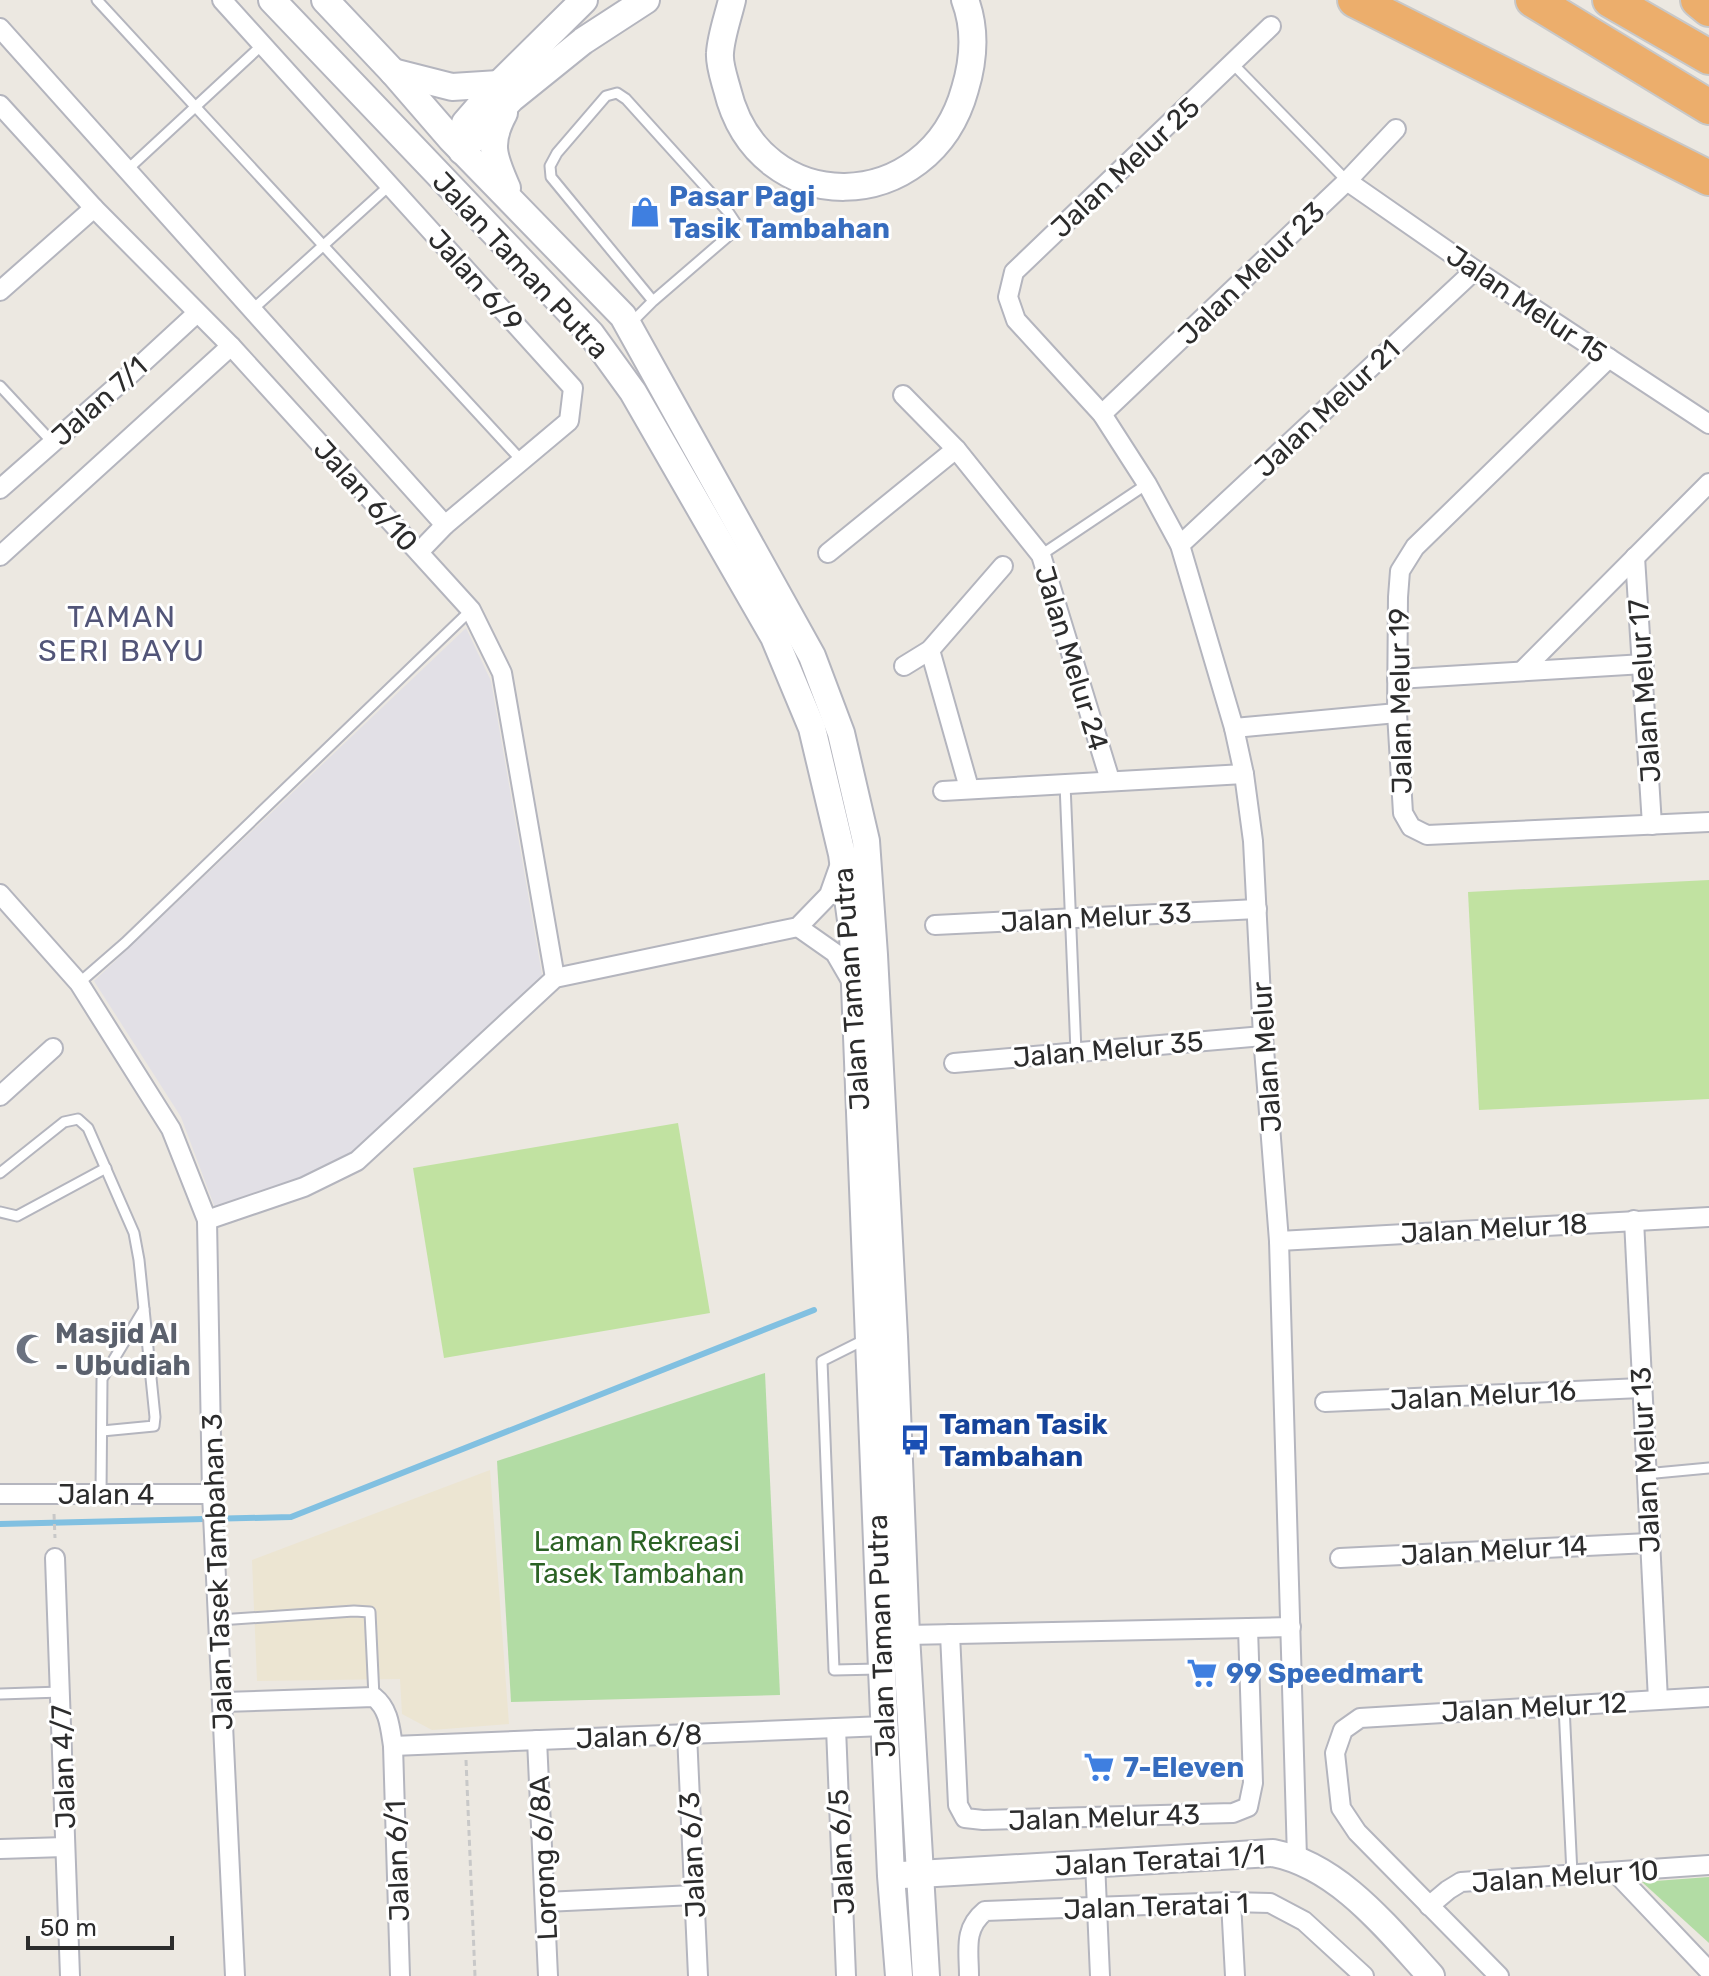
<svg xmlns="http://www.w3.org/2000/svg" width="1709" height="1976" font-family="Rubik,sans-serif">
  <rect width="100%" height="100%" fill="#ece8e1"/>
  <polygon fill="#e2e0e6" points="466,628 491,681 543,980 354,1155 298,1181 215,1208 181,1117 94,981"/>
  <polygon fill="#ece5d2" points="490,1470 509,1724 432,1730 402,1714 400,1679 257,1681 252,1560"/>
  <g fill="#b2dca4">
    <polygon points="765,1373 780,1695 511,1702 497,1461"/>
    <polygon points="1709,1877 1709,1943 1642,1882"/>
  </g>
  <g fill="#c1e2a1">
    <polygon points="1709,880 1709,1099 1479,1110 1468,892"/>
    <polygon points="678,1123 710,1313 444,1358 413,1168"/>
  </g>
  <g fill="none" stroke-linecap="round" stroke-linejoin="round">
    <polyline stroke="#81c0e1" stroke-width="6" points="0,1524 291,1517 814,1310"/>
    <g stroke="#b4b5be" stroke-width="13">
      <g id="lane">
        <polyline points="97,0 521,460"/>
        <polyline points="1233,64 1347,181"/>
        <polyline points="127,170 262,45"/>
        <polyline points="252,310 390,185"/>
        <polyline points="630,324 653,301 551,177 550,166 557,153 606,96 617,93 626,99 729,213 735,222 733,232 653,301"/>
        <polyline points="0,386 53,443"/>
        <polyline points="1041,555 1147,484"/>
        <polyline points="1065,784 1076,1052"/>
        <polyline points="79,983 125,943 471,610"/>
        <polyline points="0,1173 64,1122 78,1119 88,1128 134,1233 139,1260 155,1417 154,1426 102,1431"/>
        <polyline points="0,1212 17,1216 106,1168"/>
        <polyline points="864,1340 822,1361 834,1670 878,1669"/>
        <polyline points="1645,1474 1709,1468"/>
        <polyline points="101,1494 102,1379 144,1309"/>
        <polyline points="219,1620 354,1611 370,1612 374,1697"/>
        <polyline points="0,1694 61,1692"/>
        <polyline points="1564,1706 1572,1874"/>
      </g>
    </g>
    <g stroke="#b4b5be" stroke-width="22">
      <g id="street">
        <polyline points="222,0 573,388 569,421 445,525 419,552"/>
        <polyline points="1271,26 1014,272 1008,297 1016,320 1102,414 1147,484 1180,545 1234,728 1244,774 1253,841 1263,1036 1279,1241 1297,1858"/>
        <polyline points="0,28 445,525"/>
        <polyline points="0,105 94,208 231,346 471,610 502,673 555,978"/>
        <polyline points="1347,181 1475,270 1709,424"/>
        <polyline points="0,291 94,208"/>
        <polyline points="1609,358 1415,547 1400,571 1398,597 1397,713 1403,813 1411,827 1427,835 1709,822"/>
        <polyline points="903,395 956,449 1041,555 1110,780"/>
        <polyline points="1102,414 1347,181 1396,129"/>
        <polyline points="0,489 134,371 197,313"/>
        <polyline points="1180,545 1475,270"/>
        <polyline points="828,553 956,449"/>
        <polyline points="0,556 231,346"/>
        <polyline points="1635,557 1652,825"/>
        <polyline points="930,650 969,788"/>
        <polyline points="904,666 930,650 1003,566"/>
        <polyline points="1522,671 1709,483"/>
        <polyline points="1397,679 1644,664"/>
        <polyline points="1234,728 1397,713"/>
        <polyline points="943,791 1244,774"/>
        <polyline points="0,894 79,983 171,1129 207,1220 212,1494 235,1976"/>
        <polyline points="935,925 1257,909"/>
        <polyline points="798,927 835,953 853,984"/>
        <polyline points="954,1063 1263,1036"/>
        <polyline points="0,1096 53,1048"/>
        <polyline points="207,1220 304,1187 357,1161 555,978 798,927 829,895 840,864"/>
        <polyline points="1634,1220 1658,1700"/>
        <polyline points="1279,1241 1709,1217"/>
        <polyline points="1325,1402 1641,1388"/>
        <polyline points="0,1494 212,1494"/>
        <polyline points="55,1558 70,1976"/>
        <polyline points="1340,1558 1649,1543"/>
        <polyline points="950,1634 958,1805 965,1818 983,1820 1233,1813 1248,1807 1253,1783 1248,1628"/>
        <polyline points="906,1635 1291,1627"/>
        <path d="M223,1702L374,1697C389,1709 390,1727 393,1746L400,1976"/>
        <polyline points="836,1728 846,1976"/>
        <polyline points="687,1734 698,1976"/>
        <polyline points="537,1740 548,1976"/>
        <polyline points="393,1746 884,1726"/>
        <polyline points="0,1849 65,1847"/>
        <polyline points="1095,1862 1100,1976"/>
        <polyline points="1615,1872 1709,1971"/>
        <polyline points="545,1902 694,1895"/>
        <polyline points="1231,1902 1235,1976"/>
        <polyline points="1429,1906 1448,1890 1461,1882 1709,1865"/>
        <path d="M969,1976C969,1950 963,1929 985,1911L1231,1902L1270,1903L1304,1921L1364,1976"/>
        <polyline points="1499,1976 1357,1832 1341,1808 1335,1753 1343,1730 1360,1718 1709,1697"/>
      </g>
    </g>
    <g stroke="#b4b5be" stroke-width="30">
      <g id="secondary">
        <polyline points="272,0 591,334 633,392 774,637 812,728 842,854 853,935 882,1669 891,1876 899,1976"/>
        <polyline points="325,0 393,72 451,139 623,316 812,656 841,733 866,841 874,955 894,1337 906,1635 926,1976"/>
        <path d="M732,0C728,17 721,36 720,53C719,64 724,78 727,89C759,222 930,217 965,89C974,59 976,29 965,0"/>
        <polyline points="393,72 452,87 499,84"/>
        <path d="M504,113C487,144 494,158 507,188"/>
        <polyline points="465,123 499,84 584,0"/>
        <polyline points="462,151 511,99 583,41 646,0"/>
        <path d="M902,1875L1273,1853C1339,1866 1387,1928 1431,1976"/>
      </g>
    </g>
    <g stroke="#c8c8c8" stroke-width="38">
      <g id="highway">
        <polyline points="1355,0 1709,178"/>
        <polyline points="1533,0 1709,107"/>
        <polyline points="1610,0 1709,57"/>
        <polyline points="1698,0 1709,9"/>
      </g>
    </g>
    <g stroke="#c8c8c8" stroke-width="3" stroke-dasharray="6 4" stroke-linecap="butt">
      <polyline points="54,1514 55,1538"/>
      <polyline points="466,1760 475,1976"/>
    </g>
    <use href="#lane" stroke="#fff" stroke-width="9"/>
    <use href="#street" stroke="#fff" stroke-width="18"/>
    <use href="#secondary" stroke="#fff" stroke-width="26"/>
    <use href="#highway" stroke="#ecae6c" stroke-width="34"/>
  </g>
  <defs>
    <g id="shop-bare" transform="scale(2.4)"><path d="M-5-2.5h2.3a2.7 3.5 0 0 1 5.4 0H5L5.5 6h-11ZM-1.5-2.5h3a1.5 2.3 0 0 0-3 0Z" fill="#3f7fe0" stroke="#fff" stroke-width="2.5" paint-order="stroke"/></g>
    <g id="mosque-bare" transform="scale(2.4)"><path d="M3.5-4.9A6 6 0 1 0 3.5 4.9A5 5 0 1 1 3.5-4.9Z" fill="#6b7280" stroke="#fff" stroke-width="2.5" paint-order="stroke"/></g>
    <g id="bus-bare" transform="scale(2.4)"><path d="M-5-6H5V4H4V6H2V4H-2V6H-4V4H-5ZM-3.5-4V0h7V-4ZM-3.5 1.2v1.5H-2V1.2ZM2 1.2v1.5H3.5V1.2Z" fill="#1a4fb4" stroke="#fff" stroke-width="2.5" paint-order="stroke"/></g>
    <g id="supermarket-bare" transform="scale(2.4)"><path d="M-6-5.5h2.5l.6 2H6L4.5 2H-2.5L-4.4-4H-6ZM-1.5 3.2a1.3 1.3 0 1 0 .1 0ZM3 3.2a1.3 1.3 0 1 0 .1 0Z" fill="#3f7fe0" stroke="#fff" stroke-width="2.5" paint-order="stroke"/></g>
  </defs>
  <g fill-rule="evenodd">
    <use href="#shop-bare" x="645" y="212"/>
    <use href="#mosque-bare" x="31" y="1349"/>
    <use href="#bus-bare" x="915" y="1440"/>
    <use href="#supermarket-bare" x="1202" y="1673"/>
    <use href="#supermarket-bare" x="1099" y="1767"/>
  </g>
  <g text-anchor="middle" stroke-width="6" stroke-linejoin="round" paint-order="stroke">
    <g font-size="28" fill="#2c2c2c" stroke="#fff">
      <text transform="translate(1125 167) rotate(-43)" y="10">Jalan Melur 25</text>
      <text transform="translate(521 265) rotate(47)" y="10">Jalan Taman Putra</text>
      <text transform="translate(1251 273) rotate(-44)" y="10">Jalan Melur 23</text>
      <text transform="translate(476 280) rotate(48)" y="10">Jalan 6/9</text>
      <text transform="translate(1527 304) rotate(34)" y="10">Jalan Melur 15</text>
      <text transform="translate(99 401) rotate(-42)" y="10">Jalan 7/1</text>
      <text transform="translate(1327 408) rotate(-43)" y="10">Jalan Melur 21</text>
      <text transform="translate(366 495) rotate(48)" y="10">Jalan 6/10</text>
      <text transform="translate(1072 658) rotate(73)" y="10">Jalan Melur 24</text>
      <text transform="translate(1644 691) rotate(-94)" y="10">Jalan Melur 17</text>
      <text transform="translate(1400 701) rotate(-91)" y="10">Jalan Melur 19</text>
      <text transform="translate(1096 917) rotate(-3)" y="10">Jalan Melur 33</text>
      <text transform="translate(851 989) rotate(-94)" y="10">Jalan Taman Putra</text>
      <text transform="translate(1108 1049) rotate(-5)" y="10">Jalan Melur 35</text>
      <text transform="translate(1266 1057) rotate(-94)" y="10">Jalan Melur</text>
      <text transform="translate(1494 1228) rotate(-3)" y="10">Jalan Melur 18</text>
      <text transform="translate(1483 1395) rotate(-3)" y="10">Jalan Melur 16</text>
      <text transform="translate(1645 1460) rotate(-93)" y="10">Jalan Melur 13</text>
      <text x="106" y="1504">Jalan 4</text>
      <text transform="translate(1494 1550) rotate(-3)" y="10">Jalan Melur 14</text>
      <text transform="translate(217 1572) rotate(-92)" y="10">Jalan Tasek Tambahan 3</text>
      <text transform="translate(881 1636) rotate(-92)" y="10">Jalan Taman Putra</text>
      <text transform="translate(1534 1707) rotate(-3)" y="10">Jalan Melur 12</text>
      <text transform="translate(639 1736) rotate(-2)" y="10">Jalan 6/8</text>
      <text transform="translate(63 1767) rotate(-92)" y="10">Jalan 4/7</text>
      <text transform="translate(1104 1817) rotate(-2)" y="10">Jalan Melur 43</text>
      <text transform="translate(841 1852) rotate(-93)" y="10">Jalan 6/5</text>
      <text transform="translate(692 1855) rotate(-93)" y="10">Jalan 6/3</text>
      <text transform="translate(543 1858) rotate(-93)" y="10">Lorong 6/8A</text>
      <text transform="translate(1160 1860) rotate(-3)" y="10">Jalan Teratai 1/1</text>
      <text transform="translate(397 1861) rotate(-92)" y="10">Jalan 6/1</text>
      <text transform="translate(1565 1876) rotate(-4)" y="10">Jalan Melur 10</text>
      <text transform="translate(1156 1906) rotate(-2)" y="10">Jalan Teratai 1</text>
    </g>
    <g font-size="28" font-weight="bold" fill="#366cbe" stroke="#fff" text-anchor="start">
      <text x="669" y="206">Pasar Pagi<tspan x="669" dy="32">Tasik Tambahan</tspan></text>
      <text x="1226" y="1683">99 Speedmart</text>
      <text x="1123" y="1777">7-Eleven</text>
    </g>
    <g font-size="28" font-weight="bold" fill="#5b616d" stroke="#fff" text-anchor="start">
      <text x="55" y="1343">Masjid Al<tspan x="55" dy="32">- Ubudiah</tspan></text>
    </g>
    <g font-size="28" font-weight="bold" fill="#164399" stroke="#fff" text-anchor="start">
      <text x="939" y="1434">Taman Tasik<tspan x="939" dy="32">Tambahan</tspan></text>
    </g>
    <g font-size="28" fill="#2b6224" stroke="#fff">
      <text x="637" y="1551">Laman Rekreasi<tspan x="637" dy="32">Tasek Tambahan</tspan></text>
    </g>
    <g font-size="30" letter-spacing="2" fill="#525578" stroke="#fff">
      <text x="122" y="627">TAMAN<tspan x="122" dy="34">SERI BAYU</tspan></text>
    </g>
  </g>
  <path d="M28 1936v12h144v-12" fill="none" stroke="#2c2c2c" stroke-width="4"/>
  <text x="40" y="1936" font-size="24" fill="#2c2c2c" stroke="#ffffff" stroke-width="6" paint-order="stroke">50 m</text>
</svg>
